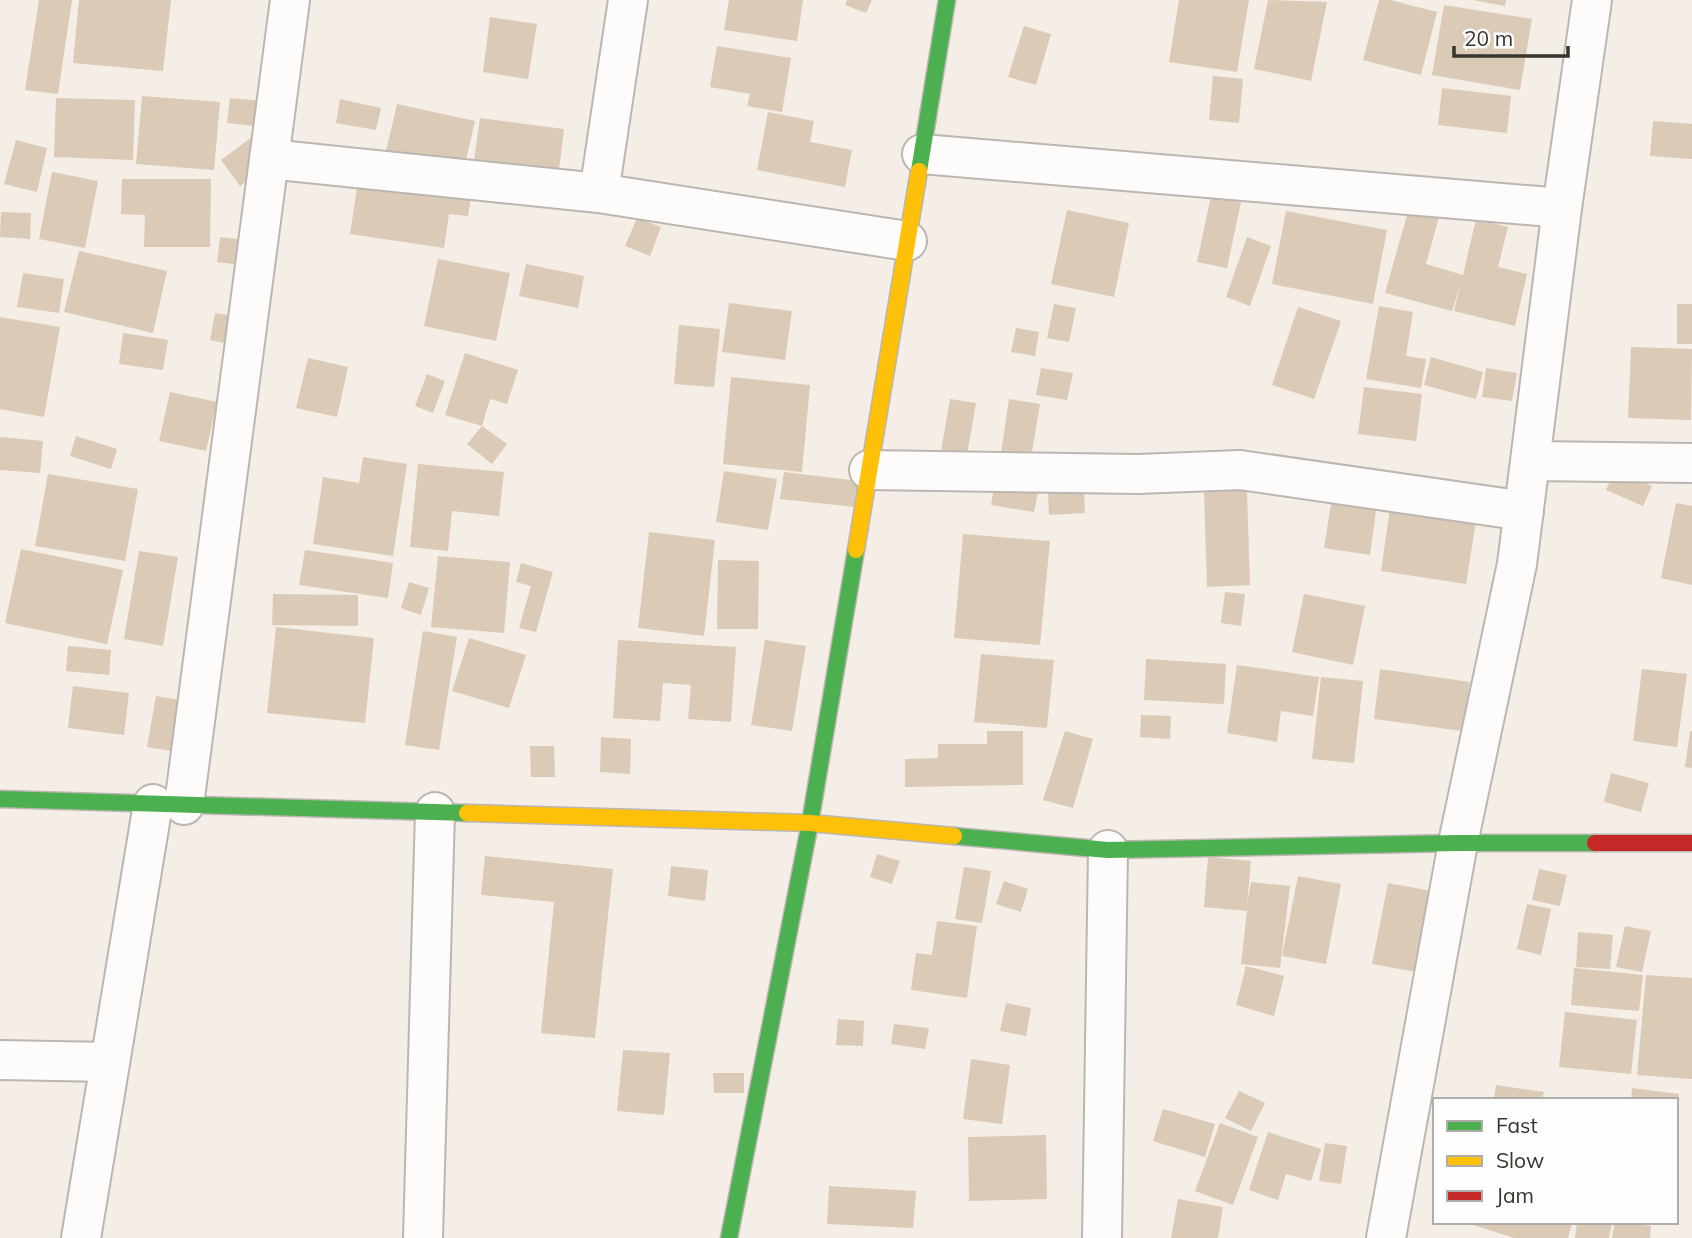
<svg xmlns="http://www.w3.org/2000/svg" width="1692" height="1238" font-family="Mulish,sans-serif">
  <rect width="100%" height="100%" fill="#f4eee7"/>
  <g fill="#dacab6">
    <polygon points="39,0 72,0 58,94 25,90"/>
    <polygon points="79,0 171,0 163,71 73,63"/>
    <polygon points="729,0 803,0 797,41 724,30"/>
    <polygon points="847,0 872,0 866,13 845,5"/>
    <polygon points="1179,0 1249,0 1237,72 1169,62"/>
    <polygon points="1268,0 1327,2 1311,81 1254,69"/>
    <polygon points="1379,0 1390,0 1437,12 1421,75 1363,60"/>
    <polygon points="1473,0 1506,0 1505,6"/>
    <polygon points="1444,5 1532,19 1520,90 1432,75"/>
    <polygon points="490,17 537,24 528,79 483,72"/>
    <polygon points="1024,26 1051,34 1036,85 1008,77"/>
    <polygon points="717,46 791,58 782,112 747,106 750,94 710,87"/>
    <polygon points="1213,76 1243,79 1239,123 1209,120"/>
    <polygon points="1442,88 1511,96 1507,133 1438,125"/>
    <polygon points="142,96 220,102 214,170 136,164"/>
    <polygon points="56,98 135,100 133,160 54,157"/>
    <polygon points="230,98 266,101 264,127 227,123"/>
    <polygon points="340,99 381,108 376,130 336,123"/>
    <polygon points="397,104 475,121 462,177 384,160"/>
    <polygon points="768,112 814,121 810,142 852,150 845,187 757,170"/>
    <polygon points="480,118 564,129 557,186 472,175"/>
    <polygon points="1653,121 1692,124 1692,159 1650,156"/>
    <polygon points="252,137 271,163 240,186 221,160"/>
    <polygon points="16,140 47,148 37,192 4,184"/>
    <polygon points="360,168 473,185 468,216 449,214 444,248 350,234"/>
    <polygon points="52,172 98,181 85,248 39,239"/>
    <polygon points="122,179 211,179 210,247 144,247 145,215 121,214"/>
    <polygon points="1211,196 1241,202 1227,268 1197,262"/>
    <polygon points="1409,208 1439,217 1426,264 1463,275 1476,219 1508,227 1498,267 1527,274 1515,326 1454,311 1460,285 1452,311 1385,293"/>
    <polygon points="1067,210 1129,223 1114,297 1051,284"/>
    <polygon points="1286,211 1387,230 1373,304 1272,284"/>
    <polygon points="1,212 31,213 30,239 0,237"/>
    <polygon points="637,218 661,227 650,256 625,246"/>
    <polygon points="220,237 262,242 259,267 217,262"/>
    <polygon points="1247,237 1271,246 1250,306 1226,297"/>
    <polygon points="79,251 167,271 153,333 64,312"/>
    <polygon points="438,259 510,273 496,341 424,326"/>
    <polygon points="526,264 584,276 578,308 519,296"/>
    <polygon points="23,273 64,279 59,313 17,307"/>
    <polygon points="729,303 792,311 785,360 722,352"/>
    <polygon points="1054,304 1076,308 1069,342 1047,338"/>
    <rect x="1677" y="304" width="15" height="40"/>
    <polygon points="1379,306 1413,312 1406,356 1426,359 1421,388 1366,379"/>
    <polygon points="1298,307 1341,321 1314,399 1272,385"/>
    <polygon points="215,313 256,320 250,348 210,340"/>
    <polygon points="0,317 60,327 44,417 0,409"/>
    <polygon points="679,325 720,329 714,387 674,384"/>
    <polygon points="1016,328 1039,332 1035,356 1011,352"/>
    <polygon points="123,333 168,340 163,370 119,364"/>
    <polygon points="1631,347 1692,349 1691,420 1628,418"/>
    <polygon points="465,353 518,370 507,404 490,399 482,426 507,444 492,464 467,444 482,426 445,415"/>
    <polygon points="1431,357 1483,372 1476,399 1424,385"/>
    <polygon points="308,358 348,367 337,417 296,408"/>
    <polygon points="1041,368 1073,373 1067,400 1036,395"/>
    <polygon points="1486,368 1517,373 1512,401 1482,397"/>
    <polygon points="427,374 445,381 433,413 415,406"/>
    <polygon points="731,377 810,385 802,472 723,464"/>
    <polygon points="1364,387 1422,394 1416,441 1358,434"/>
    <polygon points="170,392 217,402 206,451 159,441"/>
    <polygon points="950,399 976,403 967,455 941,451"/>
    <polygon points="1009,399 1040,404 1031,458 1001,453"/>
    <polygon points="76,436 117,449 111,469 70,456"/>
    <polygon points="0,437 43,441 40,473 0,470"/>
    <polygon points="363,457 407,464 393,556 313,544 323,477 359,483"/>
    <polygon points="418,464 504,472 499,516 452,511 448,551 410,547"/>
    <polygon points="1615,470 1652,486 1643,506 1606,490"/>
    <polygon points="724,471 777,479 768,530 716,522"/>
    <polygon points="784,472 859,481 855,507 780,499"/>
    <polygon points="48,474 138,489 125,561 35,546"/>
    <polygon points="996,476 1040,484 1034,512 991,505"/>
    <polygon points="1084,490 1085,513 1049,515 1048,492"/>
    <polygon points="1247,490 1250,585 1207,587 1204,492"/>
    <polygon points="1332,498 1377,504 1370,555 1324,548"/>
    <polygon points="1391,502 1477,515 1466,584 1381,571"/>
    <polygon points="1676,503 1692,506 1692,585 1661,578"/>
    <polygon points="649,532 715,540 704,636 638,628"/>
    <polygon points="963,534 1050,541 1040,645 954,638"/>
    <polygon points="21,549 123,570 107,644 5,623"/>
    <polygon points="305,550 393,563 388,598 299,585"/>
    <polygon points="139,551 178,557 163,646 124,639"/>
    <polygon points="438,556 510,562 504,633 431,627"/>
    <polygon points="718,560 759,561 758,629 717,629"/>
    <polygon points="521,563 553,572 536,632 519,628 531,586 516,582"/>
    <polygon points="409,582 429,588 421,615 401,608"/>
    <polygon points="1225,592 1245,594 1241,626 1221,623"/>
    <polygon points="273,594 358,595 358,626 272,625"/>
    <polygon points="1304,594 1365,606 1353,665 1292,652"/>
    <polygon points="276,627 374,638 365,723 267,713"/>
    <polygon points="423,631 457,637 439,750 405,745"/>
    <polygon points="469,638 526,655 509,708 452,691"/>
    <polygon points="618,640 736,647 731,722 688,719 691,685 663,683 660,721 613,718"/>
    <polygon points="765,640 806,646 792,731 751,725"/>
    <polygon points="68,646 111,650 109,675 66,671"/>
    <polygon points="981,654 1054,660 1047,728 974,722"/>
    <polygon points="1146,659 1226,664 1224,704 1144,700"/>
    <polygon points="1237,665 1319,677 1313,716 1281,711 1277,742 1227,733"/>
    <polygon points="1380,669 1470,682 1462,731 1374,719"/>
    <polygon points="1642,669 1687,674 1677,747 1633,741"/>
    <polygon points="1321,677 1363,681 1354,763 1312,759"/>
    <polygon points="73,686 129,693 124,735 68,728"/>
    <polygon points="156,696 180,700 171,751 147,747"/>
    <polygon points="1141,715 1171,716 1170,739 1140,737"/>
    <polygon points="987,731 1023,731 1023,785 905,787 905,759 938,758 938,744 987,744"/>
    <polygon points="1065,731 1093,739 1073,808 1043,800"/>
    <polygon points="1690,731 1692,731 1692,768 1685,767"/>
    <polygon points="601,737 631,739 630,774 600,772"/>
    <polygon points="530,746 554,746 555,777 531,777"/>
    <polygon points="1611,773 1649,783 1641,812 1604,802"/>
    <polygon points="877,854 900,861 892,884 870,877"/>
    <polygon points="485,856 613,869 595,1038 541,1033 554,902 481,895"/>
    <polygon points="1208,857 1251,861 1247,904 1251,882 1290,886 1280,968 1241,964 1247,911 1204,907"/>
    <polygon points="671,866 708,870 705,901 668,896"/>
    <polygon points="964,867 991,871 982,923 955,919"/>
    <polygon points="1539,869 1567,875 1560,906 1532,900"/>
    <polygon points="1298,876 1341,884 1326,964 1282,956"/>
    <polygon points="1004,881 1028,889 1021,912 996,904"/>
    <polygon points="1388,883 1431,891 1416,972 1372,964"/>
    <polygon points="1527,904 1551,909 1541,955 1517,949"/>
    <polygon points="937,921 977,926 967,998 911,990 916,953 932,955"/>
    <polygon points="1625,926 1651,931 1642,972 1616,967"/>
    <polygon points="1578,932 1613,935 1610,969 1576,967"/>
    <polygon points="1246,966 1284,976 1274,1016 1236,1005"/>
    <polygon points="1574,968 1643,975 1639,1011 1571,1005"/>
    <polygon points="1646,975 1692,978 1692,1079 1637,1075"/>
    <polygon points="1006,1003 1031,1008 1026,1036 1000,1031"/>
    <polygon points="1565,1012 1637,1020 1631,1074 1559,1067"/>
    <polygon points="838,1019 864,1021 863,1046 836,1045"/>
    <polygon points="894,1024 929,1028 925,1049 891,1044"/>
    <polygon points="623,1050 670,1053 664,1115 617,1111"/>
    <polygon points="971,1059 1010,1065 1002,1124 963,1119"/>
    <polygon points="713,1073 744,1073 744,1093 714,1093"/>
    <polygon points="1496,1085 1544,1092 1542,1100 1494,1100"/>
    <polygon points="1632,1088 1679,1094 1678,1100 1631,1100"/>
    <polygon points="1239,1091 1265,1103 1251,1131 1225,1118"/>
    <polygon points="1163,1109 1215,1124 1205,1157 1153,1141"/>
    <polygon points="1220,1123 1258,1137 1233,1205 1195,1191"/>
    <polygon points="1268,1132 1321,1149 1311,1181 1286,1174 1278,1200 1249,1190"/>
    <polygon points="1046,1135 1047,1199 969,1201 968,1137"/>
    <polygon points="1325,1143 1347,1146 1341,1184 1319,1181"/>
    <polygon points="829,1186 916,1191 913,1228 827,1224"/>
    <polygon points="1178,1199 1223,1207 1218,1238 1171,1238"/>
    <polygon points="1464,1222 1566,1222 1572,1224 1568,1238 1514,1238"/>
    <polygon points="1577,1222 1612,1222 1609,1238 1575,1238"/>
    <polygon points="1615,1222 1651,1226 1650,1238 1612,1238"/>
  </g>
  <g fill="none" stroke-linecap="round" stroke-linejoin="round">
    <g stroke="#bbb6b1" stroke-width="42">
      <g id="street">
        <polyline points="922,154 1562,208"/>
        <polyline points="269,159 599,193 907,241"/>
        <polyline points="599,193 628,0"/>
        <polyline points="1532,461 1692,463"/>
        <polyline points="869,470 1138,474 1240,470 1524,511"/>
        <polyline points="184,805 290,0"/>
        <polyline points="0,1060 110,1062"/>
        <polyline points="81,1238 153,804"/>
        <polyline points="423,1238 435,812"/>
        <polyline points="1102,1238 1108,850"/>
        <polyline points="1386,1238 1458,843 1517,564 1562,208 1592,0"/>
      </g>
    </g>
    <g stroke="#bbb6b1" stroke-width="19">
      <g id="fast">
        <polyline points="919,171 947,0"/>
        <polyline points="0,799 467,813"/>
        <polyline points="954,836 1108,850 1458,843 1595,843"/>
        <polyline points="729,1238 810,823 856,550"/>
      </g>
    </g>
    <g stroke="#bbb6b1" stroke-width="19">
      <g id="slow">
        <polyline points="856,550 919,171"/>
        <polyline points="467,813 810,823 954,836"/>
      </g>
    </g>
    <g stroke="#bbb6b1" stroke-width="19">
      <polyline id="jam" points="1595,843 1692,843"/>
    </g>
    <use href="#street" stroke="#fdfcfb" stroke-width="38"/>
    <use href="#fast" stroke="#4caf50" stroke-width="16"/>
    <use href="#slow" stroke="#ffc107" stroke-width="16"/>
    <use href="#jam" stroke="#c62828" stroke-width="16"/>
  </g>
  <rect x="1433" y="1098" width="245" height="126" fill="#fdfdfd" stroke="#aeadaa" stroke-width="2"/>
  <rect x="1447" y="1121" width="35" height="10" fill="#4caf50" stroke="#aeadaa" stroke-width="2"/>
  <text x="1496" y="1133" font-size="21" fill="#38342e">Fast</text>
  <rect x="1447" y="1156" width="35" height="10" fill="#ffc107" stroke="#aeadaa" stroke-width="2"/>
  <text x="1496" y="1168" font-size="21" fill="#38342e">Slow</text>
  <rect x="1447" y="1191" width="35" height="10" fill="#c62828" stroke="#aeadaa" stroke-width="2"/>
  <text x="1496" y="1203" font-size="21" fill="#38342e">Jam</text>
  <path d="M1454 46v10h114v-10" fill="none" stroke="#38342e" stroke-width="3.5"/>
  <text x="1464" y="46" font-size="21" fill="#38342e" stroke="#fdfdfd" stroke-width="5" paint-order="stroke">20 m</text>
</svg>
